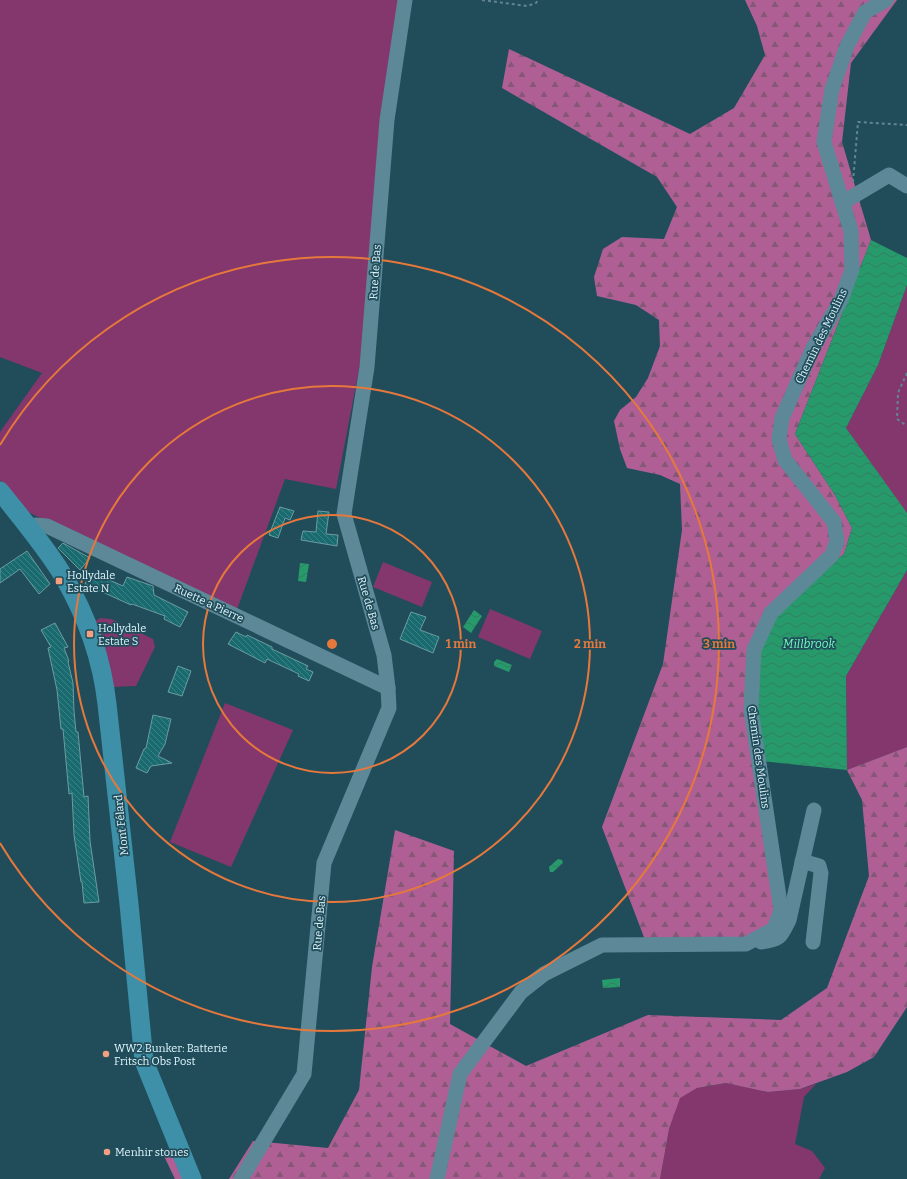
<svg xmlns="http://www.w3.org/2000/svg" width="907" height="1179" font-family="Bitter,serif">
  <defs>
    <pattern id="forest-firs" width="22" height="20" patternUnits="userSpaceOnUse"><rect width="22" height="20" fill="#af5f94"/><path d="M5 1l3.5 6h-7zM16 11l3.5 6h-7z" fill="#845777"/></pattern>
    <pattern id="water-waves" width="16" height="10" patternUnits="userSpaceOnUse"><rect width="16" height="10" fill="#279a6b"/><path d="M0 5q4-4 8 0t8 0" fill="none" stroke="#317e60"/></pattern>
    <pattern id="building-back-hatch" width="6" height="6" patternUnits="userSpaceOnUse"><rect width="6" height="6" fill="#1a6b70"/><path d="M-1 5l2 2M0 0l6 6M5-1l2 2" fill="none" stroke="#3b8185"/></pattern>
  </defs>
  <rect width="100%" height="100%" fill="#214d5b"/>
  <g fill="#83376c">
    <polygon points="0,0 403,0 362,354 336,489 285,479 236,612 28,512 0,480 0,432 42,373 0,357"/>
    <polygon points="907,285 907,515 846,428 878,365"/>
    <polygon points="383,562 432,582 422,607 373,587"/>
    <polygon points="907,570 907,747 847,770 846,676"/>
    <polygon points="490,609 542,631 530,659 478,637"/>
    <polygon points="100,618 111,619 153,639 155,647 136,686 111,687 94,626 96,621"/>
    <polygon points="225,703 293,730 231,867 170,842"/>
    <polygon points="727,1083 768,1092 800,1089 816,1084 804,1097 795,1144 812,1151 825,1168 819,1179 660,1179 669,1129 679,1098 697,1088"/>
  </g>
  <g fill="url(#forest-firs)">
    <polygon points="745,0 897,0 851,63 842,142 871,240 795,434 835,495 852,528 844,554 771,613 754,650 781,910 774,929 746,944 647,945 602,827 663,664 682,530 680,484 660,475 627,468 620,449 614,421 620,410 636,397 648,378 660,346 659,320 636,305 597,296 594,277 603,249 622,237 664,239 677,207 657,177 502,88 509,49 690,134 734,108 765,55 757,26"/>
    <polygon points="907,747 907,1007 874,1057 847,1072 800,1089 768,1092 726,1083 697,1088 680,1098 669,1129 660,1179 229,1179 253,1141 328,1148 359,1090 372,967 395,830 454,851 450,1024 526,1066 648,1015 781,1020 827,988 869,876 862,800 847,770"/>
    <polygon points="171,1147 186,1179 175,1179 164,1156"/>
  </g>
  <g fill="url(#water-waves)">
    <polygon points="871,240 907,258 907,285 878,365 846,428 907,513 907,570 846,676 847,770 761,761 754,650 771,613 844,554 852,528 835,495 795,434"/>
    <polygon points="300,563 309,564 306,582 298,581"/>
    <polygon points="474,610 482,616 471,633 463,627"/>
    <polygon points="497,659 512,665 509,672 494,666 494,662"/>
    <polygon points="558,859 562,860 563,863 553,872 550,872 549,867"/>
    <polygon points="620,978 620,987 603,988 602,980"/>
  </g>
  <g fill="url(#building-back-hatch)" stroke="#6b9da0">
    <polygon points="280,507 294,511 290,520 285,518 278,538 269,535"/>
    <polygon points="318,511 329,512 326,534 338,535 337,546 301,540 303,531 316,532"/>
    <polygon points="63,543 90,558 80,570 58,548"/>
    <polygon points="27,551 50,584 39,594 20,569 0,583 0,569"/>
    <polygon points="91,572 123,586 127,577 153,586 154,595 188,612 180,627 164,619 165,616 132,604 131,605 85,584"/>
    <polygon points="411,612 426,617 420,630 439,637 433,653 400,639"/>
    <polygon points="55,623 68,647 64,648 69,661 68,662 73,683 74,711 76,732 78,732 84,797 88,796 90,841 99,902 84,903 82,882 81,882 74,835 72,793 69,794 63,729 61,729 57,690 48,648 51,647 41,630"/>
    <polygon points="236,632 246,637 247,635 272,647 272,649 308,666 306,669 313,672 309,681 298,676 299,674 267,659 265,663 228,644"/>
    <polygon points="178,666 191,671 182,696 168,692"/>
    <polygon points="153,715 171,719 165,744 158,756 172,763 151,766 147,773 136,768 144,749 146,748"/>
  </g>
  <g fill="none" stroke-linecap="round" stroke-linejoin="round">
    <g stroke="#618691" stroke-width="2" stroke-dasharray="3 3" stroke-linecap="butt">
      <polyline points="482,0 527,6 536,3 538,0"/>
      <polyline points="853,182 858,122 907,125"/>
      <polyline points="907,373 898,393 897,419 907,426"/>
    </g>
    <g stroke="#5c8897" stroke-width="15">
      <polyline points="842,203 889,175 907,186"/>
      <polyline points="29,527 35,525 47,526 388,688"/>
      <polyline points="802,861 819,866 821,873 813,942"/>
      <path d="M761,942C780,940 781,937 789,920L814,810"/>
      <polyline points="241,1179 304,1074 324,863 389,708 388,688 384,655 344,514 367,367 387,120 405,0"/>
      <polyline points="437,1179 460,1074 521,992 544,974 602,945 746,944 774,929 781,910 751,710 754,650 771,613 832,555 837,541 834,522 785,460 779,439 782,418 813,348 841,300 852,270 851,231 824,142 832,89 847,46 865,12 886,0"/>
    </g>
    <path stroke="#3d90a8" stroke-width="19" d="M0,491C22,519 46,547 64,577C86,615 102,660 107,704L129,904L144,1061L192,1179"/>
  </g>
  <g fill="none" stroke="#e6783c" stroke-width="2">
    <circle cx="332" cy="644" r="129"/>
    <circle cx="332" cy="644" r="258"/>
    <path d="M0 445A387 387 0 1 1 0 843"/>
  </g>
  <g fill="#f2a081" stroke="#214d5b" stroke-width="1.5">
    <rect x="55" y="577" width="8" height="8" rx="2"/>
    <rect x="86" y="630" width="8" height="8" rx="2"/>
    <circle cx="106" cy="1054" r="4"/>
    <circle cx="107" cy="1152" r="4"/>
  </g>
  <g text-anchor="middle" stroke-width="3.5" stroke-linejoin="round" paint-order="stroke">
    <g font-size="11" fill="#def5fd" stroke="#214d5b">
      <text transform="translate(375 272) rotate(-86)" y="4">Rue de Bas</text>
      <text transform="translate(821 336) rotate(-64)" y="4">Chemin des Moulins</text>
      <text transform="translate(209 603) rotate(25)" y="4">Ruette a Pierre</text>
      <text transform="translate(369 603) rotate(74)" y="4">Rue de Bas</text>
      <text transform="translate(759 757) rotate(82)" y="4">Chemin des Moulins</text>
      <text transform="translate(121 825) rotate(-96)" y="4">Mont Félard</text>
      <text transform="translate(319 923) rotate(-85)" y="4">Rue de Bas</text>
    </g>
    <g font-size="11" fill="#def5fd" stroke="#214d5b" text-anchor="start">
      <text x="67" y="579">Hollydale<tspan x="67" dy="13">Estate N</tspan></text>
      <text x="98" y="632">Hollydale<tspan x="98" dy="13">Estate S</tspan></text>
      <text x="114" y="1052">WW2 Bunker: Batterie<tspan x="114" dy="13">Fritsch Obs Post</tspan></text>
      <text x="115" y="1156">Menhir stones</text>
    </g>
    <g font-size="12" font-style="italic" fill="#72febe" stroke="#214d5b">
      <text x="809" y="648">Millbrook</text>
    </g>
  </g>
  <circle cx="332" cy="644" r="6" fill="#e6783c" stroke="#214d5b" stroke-width="2"/>
  <g font-size="12" text-anchor="middle" font-weight="bold" fill="#e6783c" stroke="#214d5b" stroke-width="3.5" stroke-linejoin="round" paint-order="stroke">
    <text x="461" y="648">1 min</text>
    <text x="590" y="648">2 min</text>
    <text x="719" y="648">3 min</text>
  </g>
</svg>
